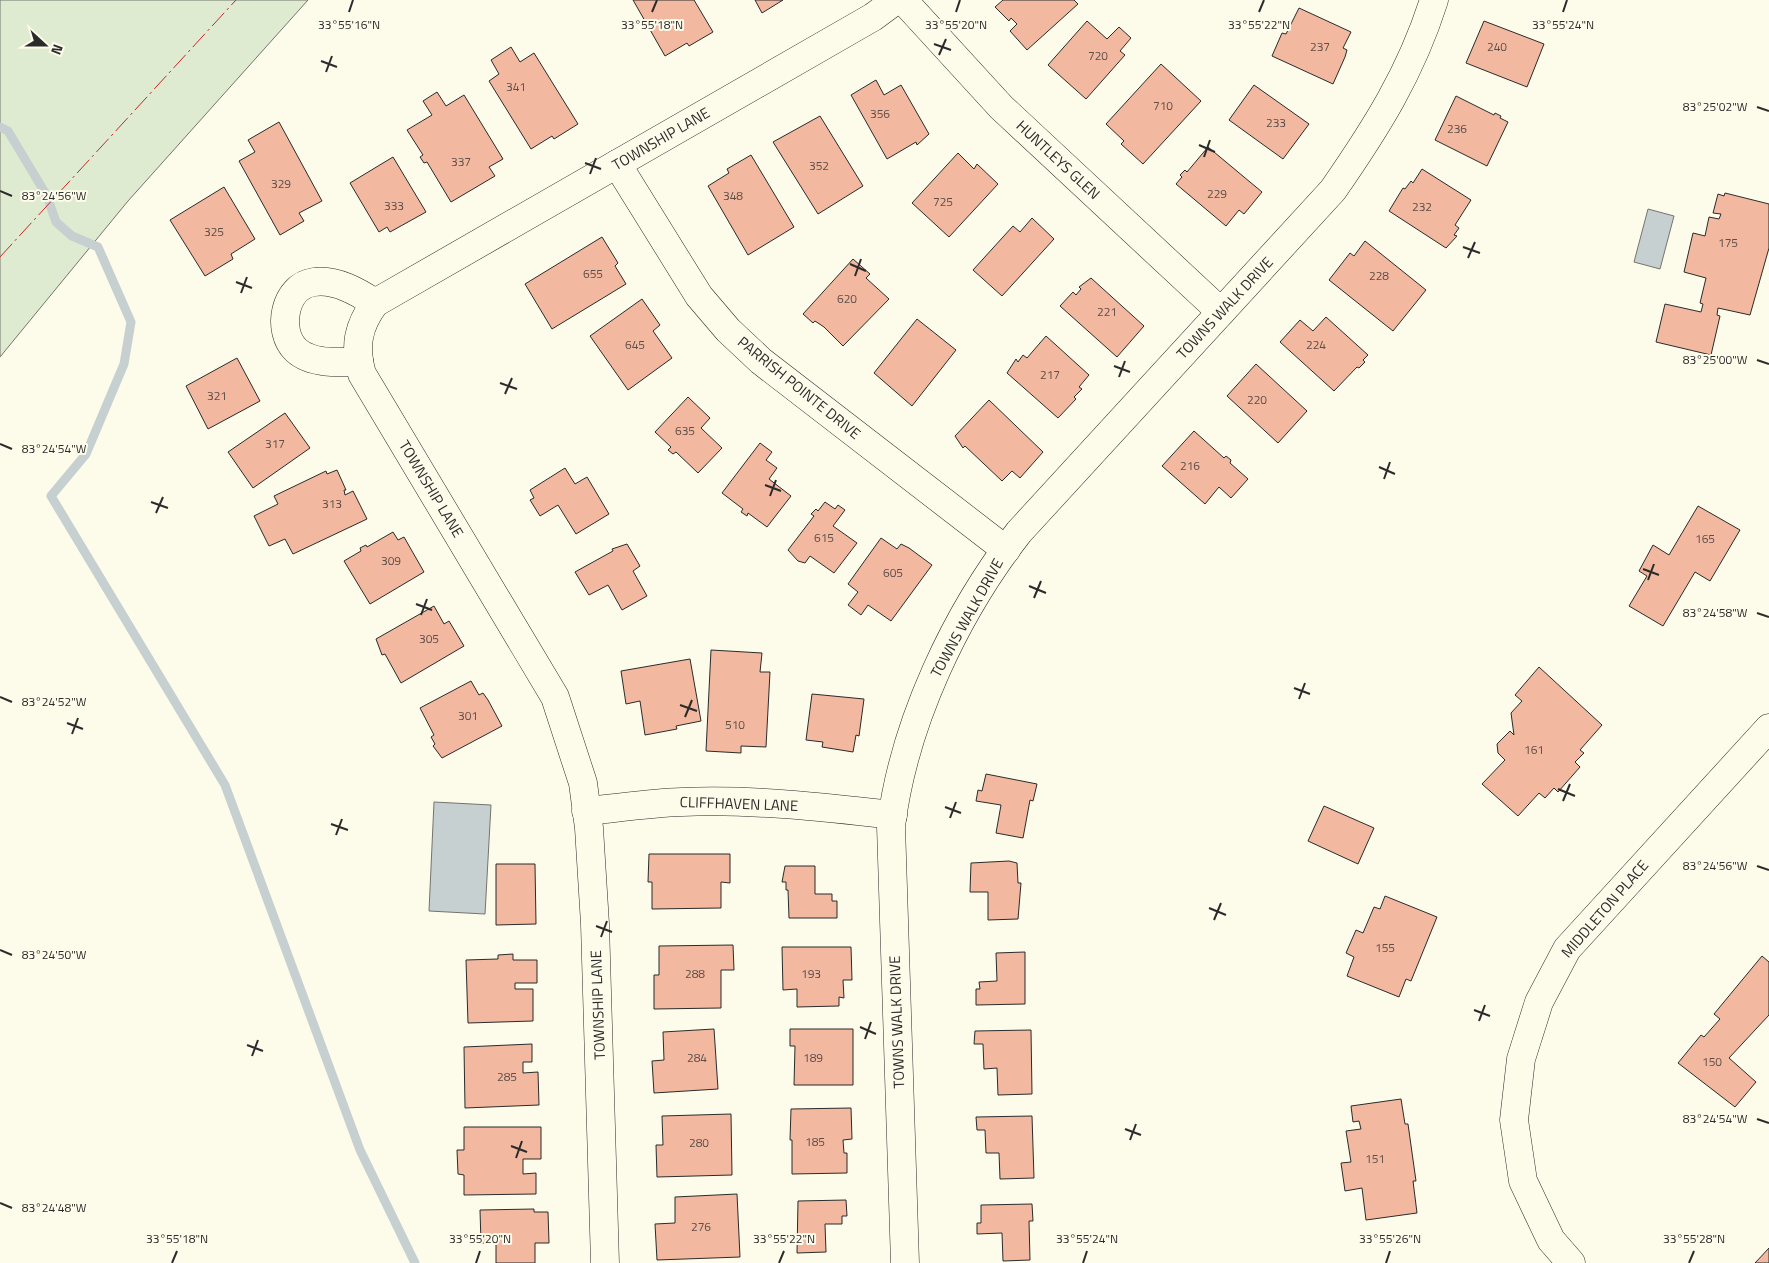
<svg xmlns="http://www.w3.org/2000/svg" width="1769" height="1263" font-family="'Titillium Web',sans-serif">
  <rect width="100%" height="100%" fill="#fdfbea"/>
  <polygon fill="#deebd1" stroke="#74746e" points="0,0 308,0 128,201 0,357"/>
  <g fill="#c7d0d0" stroke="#74746e">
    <polygon points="1648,209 1674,216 1660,269 1634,262"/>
    <polygon points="434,802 491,805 485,914 429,911"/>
  </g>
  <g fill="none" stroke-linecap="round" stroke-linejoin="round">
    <polyline stroke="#c7d0d0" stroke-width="9" points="0,127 8,131 47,196 56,222 72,236 98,247 131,322 124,364 86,454 51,496 225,785 360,1150 415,1263"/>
  </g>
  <g fill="#f2b8a0" stroke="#2b2b2b">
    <polygon points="633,0 694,0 713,32 689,46 687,43 665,56"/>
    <polygon points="755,0 783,0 762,13"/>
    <polygon points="1003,0 1074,0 1078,4 1027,50 1010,31 1017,24 1011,18 1009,21 995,7"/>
    <polygon points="1299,8 1351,32 1343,48 1347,50 1345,57 1333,84 1272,56 1282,33 1286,34"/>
    <polygon points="1087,21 1107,39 1119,27 1131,38 1120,51 1125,55 1086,99 1048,65"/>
    <polygon points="1484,21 1544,44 1527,87 1466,63"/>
    <polygon points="511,47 520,62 534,53 578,124 554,139 552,136 531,149 489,81 499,74 491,60"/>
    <polygon points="1161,64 1201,101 1143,164 1121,144 1124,141 1106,124"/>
    <polygon points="876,80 884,95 901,85 929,134 917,145 916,142 887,159 851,95"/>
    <polygon points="1254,85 1309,124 1283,159 1229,120"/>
    <polygon points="437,92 446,106 464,95 503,159 489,167 495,176 451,202 427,162 424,163 420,157 423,155 407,130 432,115 423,101"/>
    <polygon points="1456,96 1494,115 1495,113 1501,116 1500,118 1508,122 1487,166 1435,140"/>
    <polygon points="820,116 863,186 818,214 773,142"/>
    <polygon points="279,122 322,201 299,213 304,221 280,235 239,161 255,152 248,140"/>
    <polygon points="1208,147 1262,192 1244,214 1239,210 1226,226 1176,184 1182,177 1180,175 1185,170 1187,172"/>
    <polygon points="958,153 974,169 977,164 998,184 949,237 912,203"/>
    <polygon points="751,155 794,227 748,255 708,186 729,173 727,169"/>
    <polygon points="393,157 426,212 390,232 387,227 379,232 350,183"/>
    <polygon points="1422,169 1471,200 1455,225 1459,228 1454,235 1457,236 1446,248 1389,211 1403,188 1405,189 1411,181 1413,183"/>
    <polygon points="224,187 255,239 231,254 233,259 205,276 170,220"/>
    <polygon points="1725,193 1769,204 1769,248 1750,315 1718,308 1717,315 1720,316 1711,355 1656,342 1665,304 1701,312 1703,304 1700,303 1706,278 1684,272 1693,233 1705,236 1709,217 1719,219 1721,214 1713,213 1718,194 1724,196"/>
    <polygon points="1032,218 1054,239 1002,296 973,270 1013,226 1020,232"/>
    <polygon points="602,237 618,263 615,266 626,284 552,329 525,284"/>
    <polygon points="1365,241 1426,290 1393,331 1329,280 1350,253 1354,256"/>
    <polygon points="853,259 870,274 866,278 889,299 843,346 824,327 815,321 813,323 803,314"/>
    <polygon points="1091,278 1144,326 1117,357 1060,306 1073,292 1076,295 1081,289 1079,287"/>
    <polygon points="642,299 660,325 653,331 672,358 628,390 590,336"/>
    <polygon points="1326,317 1368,355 1363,360 1365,362 1359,368 1357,367 1334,391 1280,342 1300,320 1313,331"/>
    <polygon points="917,319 956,350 912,406 874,373"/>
    <polygon points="1046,336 1089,375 1079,387 1082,389 1074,397 1076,399 1058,418 1007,373 1016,359 1018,362 1023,355 1027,358"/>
    <polygon points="237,358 260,401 208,429 186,386"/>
    <polygon points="1256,364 1307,411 1278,443 1227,396"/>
    <polygon points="688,397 710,418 701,428 722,448 698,473 676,452 673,454 668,450 671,447 655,432"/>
    <polygon points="989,400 1043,452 1020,478 1012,471 1002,481 965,446 963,448 955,436"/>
    <polygon points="285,413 310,448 253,488 228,452"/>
    <polygon points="1194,431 1224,458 1226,456 1231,460 1230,463 1248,479 1231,498 1219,487 1205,504 1162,466"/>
    <polygon points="760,443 772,452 766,460 777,468 769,479 791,496 767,527 748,513 747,516 741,512 743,509 722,493"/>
    <polygon points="565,468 575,484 587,477 609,514 576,534 558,505 540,516 530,500 534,498 530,490"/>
    <polygon points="337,470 346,490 344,490 345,495 353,491 367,519 293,554 285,539 269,546 254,516 278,504 274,496 326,471 327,474"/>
    <polygon points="825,502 835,509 838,505 845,510 833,526 857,543 834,573 810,556 805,563 798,561 788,550 814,516 811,514 816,509 818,511"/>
    <polygon points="1698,506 1740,530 1710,581 1695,572 1663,626 1629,606 1647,576 1639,571 1653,545 1669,555"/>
    <polygon points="393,532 398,540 404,537 424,572 370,604 344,561 361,551 360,548 366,545 367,547"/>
    <polygon points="881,538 897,549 901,544 909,548 932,565 891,621 868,605 861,615 848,605 858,592 848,584"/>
    <polygon points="627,544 640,566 633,571 647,596 622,610 608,585 589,595 575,572 613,551 612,549"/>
    <polygon points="434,606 444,624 449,621 464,646 401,683 385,654 382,655 376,639"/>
    <polygon points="711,650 762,653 760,672 770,672 766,747 741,746 741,753 706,751"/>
    <polygon points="690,659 701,721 676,726 677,729 645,735 640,701 626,704 621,671"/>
    <polygon points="1539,667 1602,725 1580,750 1584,753 1575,762 1580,767 1558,792 1554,788 1545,798 1539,793 1518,816 1482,784 1505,760 1498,753 1497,744 1510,731 1514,735 1511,713 1522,701 1515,695"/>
    <polygon points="471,681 479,695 483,693 488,700 502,726 442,758 433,746 435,744 431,737 434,735 420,708"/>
    <polygon points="812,694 864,699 859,736 856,735 853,752 822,747 823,742 806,740"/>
    <polygon points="986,774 1037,784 1033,801 1030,800 1023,838 996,833 1001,805 976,801 978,790 982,791"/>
    <polygon points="1324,806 1374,828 1358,864 1308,841"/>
    <polygon points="649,854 730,854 730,883 721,882 721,908 652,909 652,882 648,882"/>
    <polygon points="1009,861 1017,863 1018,883 1021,883 1018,919 988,920 988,892 970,892 971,863"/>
    <polygon points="496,864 535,864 536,924 496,925"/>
    <polygon points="785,866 815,866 815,894 832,894 832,901 837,901 837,918 789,918 788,890 786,890 786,882 782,882"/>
    <polygon points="1385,896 1437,917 1411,981 1406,979 1399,997 1347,976 1354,957 1346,953 1356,930 1363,933 1374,907 1380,909"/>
    <polygon points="733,945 734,970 721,970 721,1008 654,1009 654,975 659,975 659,946"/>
    <polygon points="782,947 851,947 852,980 843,980 844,998 839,997 839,1006 797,1007 797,989 783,990"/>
    <polygon points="1025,952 1025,1004 976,1005 976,989 980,989 979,982 997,981 996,953"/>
    <polygon points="513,954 513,960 537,960 537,983 515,983 515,989 533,989 533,1021 468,1023 466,960 498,959 498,955"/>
    <polygon points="1762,956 1769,962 1769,1015 1729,1058 1756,1082 1735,1107 1678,1063 1701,1035 1704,1037 1720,1019 1714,1014"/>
    <polygon points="714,1029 718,1089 654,1093 652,1061 664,1060 663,1032"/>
    <polygon points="790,1029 853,1029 853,1085 794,1085 795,1046 790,1046"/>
    <polygon points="1031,1030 1032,1094 998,1095 997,1068 984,1069 983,1044 974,1044 975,1031"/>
    <polygon points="532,1044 532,1062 523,1062 523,1073 538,1072 539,1105 465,1108 464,1047"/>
    <polygon points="1401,1099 1405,1124 1408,1124 1416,1181 1413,1181 1417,1213 1366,1220 1362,1188 1345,1191 1341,1163 1351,1162 1346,1131 1361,1129 1359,1121 1353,1122 1351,1106"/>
    <polygon points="851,1108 852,1139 843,1140 844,1153 847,1153 847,1173 792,1174 792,1140 790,1140 791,1109"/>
    <polygon points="731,1114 732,1175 657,1177 656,1145 663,1145 662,1116"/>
    <polygon points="1032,1116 1034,1178 1000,1179 999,1153 986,1153 985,1130 977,1130 976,1117"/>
    <polygon points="464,1127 541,1127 541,1159 523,1159 523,1174 536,1173 536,1194 464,1195 464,1175 458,1174 457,1150 464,1150"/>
    <polygon points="737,1194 740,1257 657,1260 655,1224 675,1223 675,1197"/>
    <polygon points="846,1200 847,1216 842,1216 842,1224 825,1224 826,1252 797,1253 798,1201"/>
    <polygon points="1032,1204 1033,1221 1029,1221 1030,1260 1003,1261 1002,1233 977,1234 977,1223 981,1223 981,1205"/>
    <polygon points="534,1209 534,1212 548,1212 549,1243 535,1243 535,1263 496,1263 496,1243 481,1243 480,1210"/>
    <polygon points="1769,1248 1769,1263 1755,1263"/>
  </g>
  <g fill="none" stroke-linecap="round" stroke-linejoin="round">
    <g stroke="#2b2b2b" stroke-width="29">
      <g id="minor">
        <polyline points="903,0 1001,107 1221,312"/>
        <polyline points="617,164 699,296 728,330 761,361 1006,550"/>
        <path d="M359,361C339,363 311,364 296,350C276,331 284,286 314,282C336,279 358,292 375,303"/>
        <path d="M586,811C618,808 650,803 682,802C752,799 823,807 893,815"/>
        <path d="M605,1263L595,924L589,828L583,783L555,697L362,374C354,346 358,326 375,303L873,17L896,0"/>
        <path d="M905,1263L891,826C904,722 956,613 1019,532L1333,190C1376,128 1411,73 1434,0"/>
        <polyline points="1571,1263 1551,1240 1523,1181 1514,1120 1521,1059 1539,1002 1567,949 1769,728"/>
      </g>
    </g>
    <use href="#minor" stroke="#fdfbea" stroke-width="28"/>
    <polyline stroke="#c62828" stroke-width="1" stroke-dasharray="18 4 2.5 4" stroke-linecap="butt" points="0,257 236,0"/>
  </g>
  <path fill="none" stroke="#2b2b2b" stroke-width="2" d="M349,12L353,0M652,12L657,0M956,12L960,0M1259,12L1264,0M1563,12L1567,0M934,44L951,50M939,55L946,39M321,61L337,67M326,72L332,56M1757,107L1769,111M1199,145L1215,152M1204,157L1210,140M585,163L601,169M590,174L596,158M0,191L12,196M1463,247L1480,253M1468,258L1475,242M850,264L866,271M855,276L861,259M236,282L252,288M241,293L247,277M1757,360L1769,364M1114,366L1130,372M1119,377L1125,361M500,383L517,389M505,394L512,378M0,444L12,449M1379,467L1395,474M1384,479L1390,462M765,485L781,491M770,496L776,480M151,502L168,508M156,513L163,497M1643,569L1659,575M1648,580L1654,564M1029,586L1046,593M1034,598L1041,581M416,604L432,610M1757,613L1769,617M421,615L427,599M1294,688L1310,694M0,697L12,702M1299,699L1305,683M680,705L697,711M685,717L692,700M67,723L83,729M72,734L78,718M1558,789L1575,796M1563,801L1570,784M945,807L961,813M950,818L956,802M331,824L348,830M336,835L342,819M1757,866L1769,870M1209,908L1226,915M1214,920L1221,903M596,926L612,932M601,937L607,921M0,950L12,955M1474,1010L1490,1016M1479,1021L1485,1005M860,1027L876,1034M865,1039L871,1022M247,1045L263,1051M252,1056L258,1040M1757,1119L1769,1123M1125,1129L1141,1135M1130,1140L1136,1124M511,1146L527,1152M516,1158L522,1141M0,1203L12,1208M172,1263L177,1251M476,1263L480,1251M779,1263L784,1251M1083,1263L1087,1251M1386,1263L1390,1251M1689,1263L1694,1251"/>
  <g text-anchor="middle" stroke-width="4" stroke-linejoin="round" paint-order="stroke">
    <g font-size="12" fill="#5d4e48">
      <text x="1320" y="51">237</text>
      <text x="1497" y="51">240</text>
      <text x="1098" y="60">720</text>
      <text x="516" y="91">341</text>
      <text x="1163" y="110">710</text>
      <text x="880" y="118">356</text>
      <text x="1276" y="127">233</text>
      <text x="1457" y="133">236</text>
      <text x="461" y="166">337</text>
      <text x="819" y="170">352</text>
      <text x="281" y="188">329</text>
      <text x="1217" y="198">229</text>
      <text x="733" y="200">348</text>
      <text x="943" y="206">725</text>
      <text x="394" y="210">333</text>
      <text x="1422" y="211">232</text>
      <text x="214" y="236">325</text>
      <text x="1728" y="247">175</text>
      <text x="593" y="278">655</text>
      <text x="1379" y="280">228</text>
      <text x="847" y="303">620</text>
      <text x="1107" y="316">221</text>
      <text x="635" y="349">645</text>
      <text x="1316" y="349">224</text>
      <text x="1050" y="379">217</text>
      <text x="217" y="400">321</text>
      <text x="1257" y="404">220</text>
      <text x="685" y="435">635</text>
      <text x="275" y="448">317</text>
      <text x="1190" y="470">216</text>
      <text x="332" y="508">313</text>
      <text x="824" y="542">615</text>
      <text x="1705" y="543">165</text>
      <text x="391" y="565">309</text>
      <text x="893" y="577">605</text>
      <text x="429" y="643">305</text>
      <text x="468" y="720">301</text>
      <text x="735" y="729">510</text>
      <text x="1534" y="754">161</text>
      <text x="1385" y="952">155</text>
      <text x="695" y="978">288</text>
      <text x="811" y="978">193</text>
      <text x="697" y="1062">284</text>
      <text x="813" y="1062">189</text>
      <text x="1712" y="1066">150</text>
      <text x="507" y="1081">285</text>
      <text x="815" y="1146">185</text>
      <text x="699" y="1147">280</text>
      <text x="1375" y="1163">151</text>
      <text x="701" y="1231">276</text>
    </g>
    <g font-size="15" fill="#2b2b2b" stroke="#fdfbea">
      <text transform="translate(661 139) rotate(-30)" y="5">TOWNSHIP LANE</text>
      <text transform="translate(1058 160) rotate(43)" y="5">HUNTLEYS GLEN</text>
      <text transform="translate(1225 308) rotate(-47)" y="5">TOWNS WALK DRIVE</text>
      <text transform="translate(799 388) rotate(39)" y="5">PARRISH POINTE DRIVE</text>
      <text transform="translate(431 489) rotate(59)" y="5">TOWNSHIP LANE</text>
      <text transform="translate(967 618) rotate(-61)" y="5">TOWNS WALK DRIVE</text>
      <text transform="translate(739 804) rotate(2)" y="5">CLIFFHAVEN LANE</text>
      <text transform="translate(1605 909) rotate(-49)" y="5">MIDDLETON PLACE</text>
      <text transform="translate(598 1005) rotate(-92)" y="5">TOWNSHIP LANE</text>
      <text transform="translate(897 1022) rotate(-92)" y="5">TOWNS WALK DRIVE</text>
    </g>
  </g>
  <g font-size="12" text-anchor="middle" fill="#2b2b2b" stroke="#fdfbea" stroke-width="4" stroke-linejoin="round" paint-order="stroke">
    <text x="349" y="29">33°55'16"N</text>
    <text x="652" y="29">33°55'18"N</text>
    <text x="956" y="29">33°55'20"N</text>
    <text x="1259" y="29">33°55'22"N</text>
    <text x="1563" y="29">33°55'24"N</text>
    <text x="1715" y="111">83°25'02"W</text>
    <text x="54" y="200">83°24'56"W</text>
    <text x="1715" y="364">83°25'00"W</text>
    <text x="54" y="453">83°24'54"W</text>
    <text x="1715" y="617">83°24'58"W</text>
    <text x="54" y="706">83°24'52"W</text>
    <text x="1715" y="870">83°24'56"W</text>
    <text x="54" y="959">83°24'50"W</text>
    <text x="1715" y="1123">83°24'54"W</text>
    <text x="54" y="1212">83°24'48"W</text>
    <text x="177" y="1243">33°55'18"N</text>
    <text x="480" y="1243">33°55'20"N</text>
    <text x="784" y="1243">33°55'22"N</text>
    <text x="1087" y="1243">33°55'24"N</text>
    <text x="1390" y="1243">33°55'26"N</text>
    <text x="1694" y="1243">33°55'28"N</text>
  </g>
  <g transform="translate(45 45) rotate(111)" stroke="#fdfbea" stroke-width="4" paint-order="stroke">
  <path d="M0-4L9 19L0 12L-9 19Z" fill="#2b2b2b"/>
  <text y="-8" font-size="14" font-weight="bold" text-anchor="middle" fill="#2b2b2b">N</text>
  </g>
</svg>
